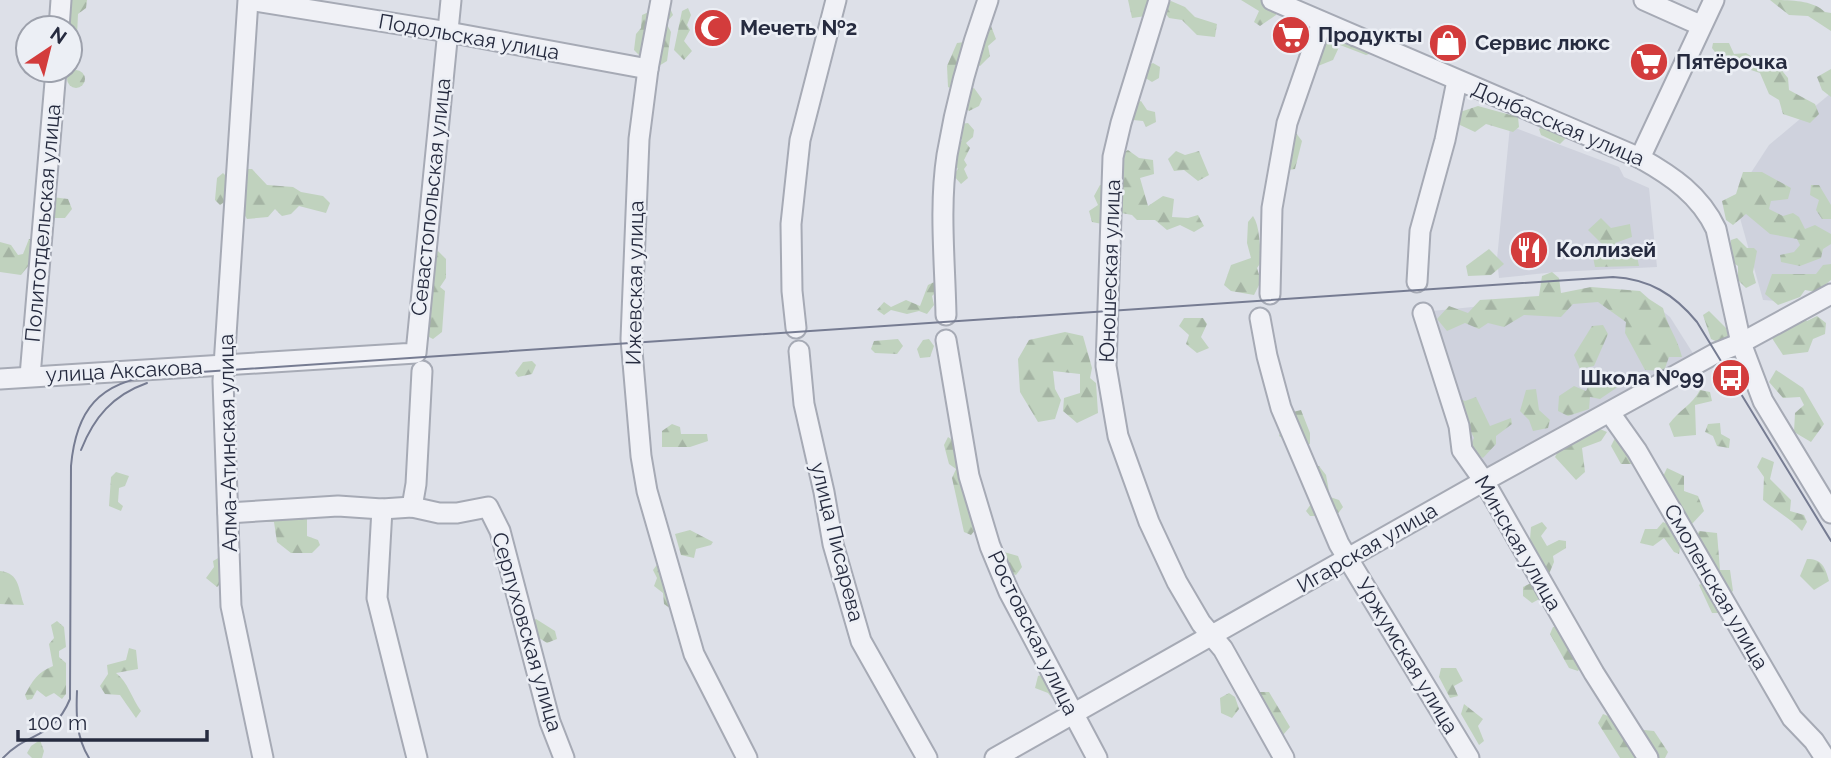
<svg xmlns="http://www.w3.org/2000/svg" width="1831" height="758" font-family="Raleway,sans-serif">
  <defs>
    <pattern id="forest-firs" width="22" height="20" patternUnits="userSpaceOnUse" patternTransform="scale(1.75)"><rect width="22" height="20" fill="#c0d2be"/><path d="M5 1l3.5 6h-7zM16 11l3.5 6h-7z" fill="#a5b4a4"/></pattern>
  </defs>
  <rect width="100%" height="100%" fill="#dde0e8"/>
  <g fill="#cfd2dd">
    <polygon points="1831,93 1831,269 1777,301 1763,300 1736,204 1741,188 1769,145"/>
    <polygon points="1510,126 1619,167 1624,177 1649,188 1657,267 1556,272 1499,278 1497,259"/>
    <polygon points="1607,294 1652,303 1670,317 1696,358 1492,470 1474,458 1432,311"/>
  </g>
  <g fill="url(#forest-firs)">
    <polygon points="62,0 87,0 86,8 78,14 77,36 72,39 70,37 70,28 65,28"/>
    <polygon points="1128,0 1153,0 1146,16 1132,18"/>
    <polygon points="1241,0 1274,0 1276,1 1276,15 1260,26 1254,22 1259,11"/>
    <path d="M1770,0C1789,0 1813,0 1825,12L1831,13V31L1808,16L1789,15Z"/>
    <polygon points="1171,1 1185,7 1195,17 1217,24 1215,37 1197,35 1182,20 1169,18 1162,9"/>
    <polygon points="669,6 673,15 666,23 671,32 667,61 657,67"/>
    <polygon points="688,8 691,15 687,25 690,30 684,41 692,51 684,60 674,50 682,11"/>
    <polygon points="649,12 653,16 648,49 640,56 634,50 636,34 641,28 642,15"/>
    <polygon points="991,26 996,39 988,46 990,56 980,66 974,63 981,30"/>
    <polygon points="1335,31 1376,52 1366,55 1340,45 1333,60 1313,68 1325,36"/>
    <polygon points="965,42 955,90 948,87 947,66 957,43"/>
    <polygon points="1713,43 1729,43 1734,54 1746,53 1757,60 1774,61 1788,78 1789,90 1815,104 1819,114 1810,123 1783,114 1779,100 1769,94 1760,73 1721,60 1712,48"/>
    <polygon points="1153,63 1160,67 1159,78 1152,82 1144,77 1145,67"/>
    <polygon points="1831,69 1831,97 1822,90 1817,77"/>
    <circle cx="76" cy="79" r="9"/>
    <polygon points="974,88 982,99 979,106 969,111 963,105 964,92"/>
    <polygon points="1141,101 1147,110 1155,112 1156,122 1146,127 1143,121 1133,120 1131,105"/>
    <polygon points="1478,106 1518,117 1519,127 1513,132 1486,124 1475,132 1460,125 1460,112"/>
    <polygon points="968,123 974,130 973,137 966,143 970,148 964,160 967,165 964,169 968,178 961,184 953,175 958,169 954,162 957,145 962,140 958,133 960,124"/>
    <polygon points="1547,124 1567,137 1560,144 1541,135 1539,129"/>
    <polygon points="1296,133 1302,141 1295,169 1288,170 1289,137"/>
    <polygon points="1128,150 1139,158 1153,160 1154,174 1140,178 1148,206 1163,196 1174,199 1172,217 1188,218 1198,215 1204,226 1194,232 1180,225 1167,230 1155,220 1137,220 1132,215 1116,212 1102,224 1092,222 1089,211 1098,205 1094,196 1100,185 1116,184 1117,156"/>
    <polygon points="1176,151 1185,155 1199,151 1209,175 1198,181 1184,170 1174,171 1168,159"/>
    <polygon points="243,169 252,169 267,185 293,187 301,192 323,196 330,203 326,213 299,206 291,214 282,216 275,209 268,217 247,219 233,196"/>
    <polygon points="1743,172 1762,172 1791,188 1788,199 1771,201 1769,209 1783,216 1793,213 1799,217 1805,229 1815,225 1831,234 1831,244 1823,249 1821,258 1800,266 1781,262 1780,255 1794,252 1800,245 1797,239 1770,234 1746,214 1733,225 1726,220 1722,201 1736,194"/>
    <polygon points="223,173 228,178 226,201 220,205 215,200 217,178"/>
    <polygon points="1811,185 1819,185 1831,205 1831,219 1822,219 1816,210 1819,200 1810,195"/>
    <polygon points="52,197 68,199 72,209 65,218 55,218 49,208"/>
    <path d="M1253,216C1261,228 1258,246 1263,259L1257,268L1261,281L1254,295L1231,291L1224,285L1231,265L1251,258L1247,243L1248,222Z"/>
    <polygon points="1601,218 1611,228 1630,224 1632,237 1615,243 1621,258 1637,256 1639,266 1595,267 1593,257 1602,244 1588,230"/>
    <polygon points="1737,238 1747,248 1754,248 1757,251 1753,272 1756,283 1746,288 1738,280 1738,266 1729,260 1731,240"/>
    <polygon points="29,239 44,241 43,263 29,265 21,275 0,272 0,242 11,245 18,255 23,254"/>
    <polygon points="1489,249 1504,264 1491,275 1468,276 1466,266"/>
    <path d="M438,251L446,259V278L440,287L445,291L442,332L433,339C416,331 411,311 412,294C425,283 424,262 438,251Z"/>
    <polygon points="1831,264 1831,280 1816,292 1805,290 1800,297 1778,305 1765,294 1772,274 1816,274 1823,265"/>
    <path d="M1552,272L1559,278L1561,293L1591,287L1640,291L1649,299L1663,308C1667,326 1678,339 1682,357H1669L1664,371L1645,370L1625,333L1626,322L1598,302L1573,304L1561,317L1524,315L1504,327L1488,323L1479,329L1465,323L1447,331L1437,319L1449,306L1468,313L1480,300L1539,296L1542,276Z"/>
    <polygon points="934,282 938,290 932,296 934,305 927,314 919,311 907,314 891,310 884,315 877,310 884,302 891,307 906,300 920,306 928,285"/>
    <polygon points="1795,309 1807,321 1817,316 1826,323 1825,334 1813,339 1808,352 1783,355 1768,332"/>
    <polygon points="1709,311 1726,328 1729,338 1724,345 1711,339 1703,315"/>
    <polygon points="1184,318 1203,318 1207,324 1201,337 1209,348 1197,353 1186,344 1189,335 1179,326"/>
    <polygon points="1603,325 1608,334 1594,366 1580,369 1574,355 1592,326"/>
    <polygon points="1065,332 1083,336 1092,368 1090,378 1096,383 1098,413 1077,423 1063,411 1064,398 1080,393 1080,374 1053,371 1055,389 1061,400 1055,419 1038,422 1020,392 1018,359 1029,340"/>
    <polygon points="898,339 903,346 897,354 875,353 871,349 874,341"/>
    <polygon points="929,339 934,346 930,357 920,358 917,349 923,340"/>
    <polygon points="532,361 536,365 532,374 518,377 515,373 523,362"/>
    <polygon points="1776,370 1803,388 1824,424 1811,442 1794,432 1795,413 1804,405 1800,397 1783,398 1769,382"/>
    <polygon points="1621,373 1625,382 1600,399 1590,397 1589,409 1568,416 1558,411 1559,396 1574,386 1586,391 1589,385"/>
    <polygon points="1536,389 1539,410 1550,420 1548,428 1533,431 1529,420 1520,411 1526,390"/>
    <path d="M1700,390L1710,392L1712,401L1695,405L1696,435L1674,437L1669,424C1679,410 1692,405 1700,390Z"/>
    <polygon points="1452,395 1465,401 1476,397 1490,426 1511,418 1512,424 1496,436 1496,444 1483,458 1468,450 1474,438"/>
    <path d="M1301,410L1310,433V444C1299,448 1289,442 1279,436L1282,426L1291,421L1293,412Z"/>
    <polygon points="1720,423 1721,434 1730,439 1729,448 1717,446 1713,436 1705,432 1708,424"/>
    <polygon points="672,424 680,427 681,434 707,434 708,441 690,447 662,447 662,431"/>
    <polygon points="1593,426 1607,432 1601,441 1582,448 1585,472 1576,480 1555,457 1562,443"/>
    <polygon points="1616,436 1635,464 1621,464 1611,446"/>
    <polygon points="948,437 954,441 976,529 971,535 964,532 952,478 956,469 949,464 944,445"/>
    <path d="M1762,457L1774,462L1770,479L1791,500L1790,511L1804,515L1807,522L1802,531C1790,518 1776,511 1763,500L1764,477L1757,467Z"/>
    <polygon points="1319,466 1326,475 1330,497 1339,500 1343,507 1336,516 1310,516 1306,511 1311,504 1315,467"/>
    <polygon points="1667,468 1684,476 1684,491 1698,496 1704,511 1691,525 1675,513 1678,501 1659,485"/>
    <polygon points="116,472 129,476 125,486 119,488 118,502 123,506 121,511 109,506 111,477"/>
    <polygon points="307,512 307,536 318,540 320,545 312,553 291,553 277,542 274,522 243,522"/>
    <polygon points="1542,522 1547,528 1541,536 1547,546 1559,540 1566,541 1566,548 1553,556 1554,562 1549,574 1540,573 1529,551 1531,527"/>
    <polygon points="1663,522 1672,526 1680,547 1679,554 1674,552 1664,538 1653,546 1640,543 1645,529 1657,529"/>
    <polygon points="690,530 713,542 711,545 696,549 694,558 681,555 675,534"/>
    <polygon points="1699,531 1717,533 1720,570 1730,570 1733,591 1729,594 1694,543"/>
    <polygon points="1004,552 1018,556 1022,567 1016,575 1004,571 999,562"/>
    <polygon points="220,557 223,581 217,587 206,578 214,567 213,561"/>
    <path d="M1807,559C1822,559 1825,567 1829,581L1814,590L1800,576Z"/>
    <polygon points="659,562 670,584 666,592 675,600 671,609 664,604 663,593 654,586 657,578 653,570"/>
    <path d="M0,571C20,573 18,589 24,605L0,604Z"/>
    <polygon points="1706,580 1720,613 1712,613 1699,585"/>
    <polygon points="1535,581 1545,596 1532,603 1523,596 1523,587"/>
    <polygon points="536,619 555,631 557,639 547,643 533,634 528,623"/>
    <path d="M57,621L64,627L66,647L59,651V657L66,663V694L62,699L54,693L46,697L37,690L32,699L27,700L25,695C32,681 38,672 53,666L49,644L54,638L51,625Z"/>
    <polygon points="1553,627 1562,627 1583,663 1578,671 1569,668 1550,634"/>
    <path d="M129,648L136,650L138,669L116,673C128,682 132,699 141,711L136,718L120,695L105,694L100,686L108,674L107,665L126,660Z"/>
    <polygon points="1055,658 1062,670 1051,681 1055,686 1070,680 1070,697 1055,702 1048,693 1035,688 1038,676 1045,674"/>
    <polygon points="1441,668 1456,668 1463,681 1454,686 1458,696 1450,698 1439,677"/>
    <polygon points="1258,692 1269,692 1290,727 1283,735 1275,734 1256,701"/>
    <polygon points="1229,693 1235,697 1239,709 1232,718 1221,713 1220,698"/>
    <polygon points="1464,704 1483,719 1478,726 1484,741 1479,745 1461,714"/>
    <polygon points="1603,714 1618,720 1639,758 1620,758 1598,723"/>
    <polygon points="1644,730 1654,731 1668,752 1665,758 1650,758 1641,741"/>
    <polygon points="40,740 44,751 42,758 32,758 27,753 31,746"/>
  </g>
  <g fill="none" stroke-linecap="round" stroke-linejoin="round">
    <g stroke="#a6aab5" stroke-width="23">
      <g id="minor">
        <polyline points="248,0 223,381 231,606 263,758"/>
        <polyline points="249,0 448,32 648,69"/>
        <polyline points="661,0 648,69 639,139 631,339 641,456 647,491 694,654 747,758"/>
        <polyline points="1159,0 1121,123 1113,157 1106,366 1118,436 1149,522 1177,582 1201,623 1223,649 1284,758"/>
        <path d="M1272,0L1640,158C1672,176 1700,195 1716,229L1741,343L1763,401L1831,513"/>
        <polyline points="1644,0 1700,25"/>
        <polyline points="59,28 61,0"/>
        <polyline points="1640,158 1714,0"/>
        <polyline points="1417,282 1420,231 1445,140 1457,81"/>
        <polyline points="1270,294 1272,208 1287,123 1322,22"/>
        <polyline points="1423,313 1459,426 1462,450 1484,481 1594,673 1648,758"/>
        <path d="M946,315C945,263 939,207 947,155C956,102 970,50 988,0"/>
        <polyline points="1260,318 1267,356 1281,408 1339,544 1469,758"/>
        <polyline points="796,328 792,291 791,224 800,140 836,0"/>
        <polyline points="946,340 969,476 990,546 1009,592 1097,758"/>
        <polyline points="799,351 804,404 824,492 833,544 861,641 927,758"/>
        <polyline points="30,376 56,70"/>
        <polyline points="0,379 416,353 451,0"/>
        <polyline points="1610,413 1637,451 1792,718 1814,741 1825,758"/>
        <polyline points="412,507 416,484 422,371"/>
        <polyline points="382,509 377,598 417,758"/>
        <polyline points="228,513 338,506 382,509 412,507 439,513 457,513 488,507 500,531 550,722 564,758"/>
        <polyline points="995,758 1484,481 1716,353 1741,343 1831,294"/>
      </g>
    </g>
    <use href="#minor" stroke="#f0f1f6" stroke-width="19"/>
    <g stroke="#767c92" stroke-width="2">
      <path d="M81,450C94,417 113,395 147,383"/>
      <path d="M77,691C76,715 76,737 89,758"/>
      <path d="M3,758C28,731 53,740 70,699L71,466C76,410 99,382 156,375L1613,277C1649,279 1674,294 1697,322L1831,541"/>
    </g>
  </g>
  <defs>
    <g id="mosque-disc" transform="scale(2.0125)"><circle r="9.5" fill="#d33c3c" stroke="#eceff5"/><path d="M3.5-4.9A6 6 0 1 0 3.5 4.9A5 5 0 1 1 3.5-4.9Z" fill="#fff"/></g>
    <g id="supermarket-disc" transform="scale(2.0125)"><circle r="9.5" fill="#d33c3c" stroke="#eceff5"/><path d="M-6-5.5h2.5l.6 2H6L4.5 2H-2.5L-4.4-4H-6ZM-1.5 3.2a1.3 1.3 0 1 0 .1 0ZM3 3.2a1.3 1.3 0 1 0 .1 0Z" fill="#fff"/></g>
    <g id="shop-disc" transform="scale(2.0125)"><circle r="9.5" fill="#d33c3c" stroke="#eceff5"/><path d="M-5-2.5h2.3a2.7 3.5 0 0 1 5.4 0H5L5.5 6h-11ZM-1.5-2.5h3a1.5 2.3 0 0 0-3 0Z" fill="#fff"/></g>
    <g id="restaurant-disc" transform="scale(2.0125)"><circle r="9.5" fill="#d33c3c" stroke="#eceff5"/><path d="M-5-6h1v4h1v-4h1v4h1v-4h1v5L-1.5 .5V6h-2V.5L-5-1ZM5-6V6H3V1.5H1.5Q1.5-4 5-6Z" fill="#fff"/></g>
    <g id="bus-disc" transform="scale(2.0125)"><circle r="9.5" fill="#d33c3c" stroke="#eceff5"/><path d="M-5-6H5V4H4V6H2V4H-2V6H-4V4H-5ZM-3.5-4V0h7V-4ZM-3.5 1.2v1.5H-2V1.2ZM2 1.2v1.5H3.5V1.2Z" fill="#fff"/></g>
  </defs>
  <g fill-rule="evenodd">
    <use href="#mosque-disc" x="713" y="28"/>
    <use href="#supermarket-disc" x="1291" y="35"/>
    <use href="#shop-disc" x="1448" y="43"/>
    <use href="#supermarket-disc" x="1649" y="62"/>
    <use href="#restaurant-disc" x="1529" y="250"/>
    <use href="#bus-disc" x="1731" y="378"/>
  </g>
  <g text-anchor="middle" stroke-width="5" stroke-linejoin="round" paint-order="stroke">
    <g font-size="21" font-weight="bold" fill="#262b3f" stroke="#eceff5" text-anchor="start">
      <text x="740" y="35">Мечеть №2</text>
      <text x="1318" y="42">Продукты</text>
      <text x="1475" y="50">Сервис люкс</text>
      <text x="1676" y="69">Пятёрочка</text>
      <text x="1556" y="257">Коллизей</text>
      <text x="1704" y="385" text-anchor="end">Школа №99</text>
    </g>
    <g font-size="21" fill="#262b3f" stroke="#eceff5">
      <text transform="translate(469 37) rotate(10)" y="7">Подольская улица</text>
      <text transform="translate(1558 124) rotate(23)" y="7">Донбасская улица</text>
      <text transform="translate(431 197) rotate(-84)" y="7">Севастопольская улица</text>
      <text transform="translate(43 223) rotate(-85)" y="7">Политотдельская улица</text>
      <text transform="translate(1110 271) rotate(-88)" y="7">Юношеская улица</text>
      <text transform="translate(635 283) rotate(-89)" y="7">Ижевская улица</text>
      <text transform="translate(124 371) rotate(-3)" y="7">улица Аксакова</text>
      <text transform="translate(228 443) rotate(-91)" y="7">Алма-Атинская улица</text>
      <text transform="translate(837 542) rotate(76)" y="7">улица Писарева</text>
      <text transform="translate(1518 543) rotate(60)" y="7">Минская улица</text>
      <text transform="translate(1367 548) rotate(-30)" y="7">Игарская улица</text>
      <text transform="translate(1716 587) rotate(60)" y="7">Смоленская улица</text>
      <text transform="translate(527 632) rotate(74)" y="7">Серпуховская улица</text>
      <text transform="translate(1033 633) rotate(64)" y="7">Ростовская улица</text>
      <text transform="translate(1407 656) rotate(59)" y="7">Уржумская улица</text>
    </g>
  </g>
  <g transform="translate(49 49) rotate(35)"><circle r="33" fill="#eceff5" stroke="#9da1ac" stroke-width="2"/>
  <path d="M0-5L12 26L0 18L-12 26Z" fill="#d33c3c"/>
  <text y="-10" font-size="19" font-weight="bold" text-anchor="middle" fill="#262b3f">N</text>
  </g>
  <path d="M18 730v10h189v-10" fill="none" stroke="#262b3f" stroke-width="3.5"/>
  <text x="28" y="730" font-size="21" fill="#262b3f" stroke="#eceff5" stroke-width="5" paint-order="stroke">100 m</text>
</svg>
